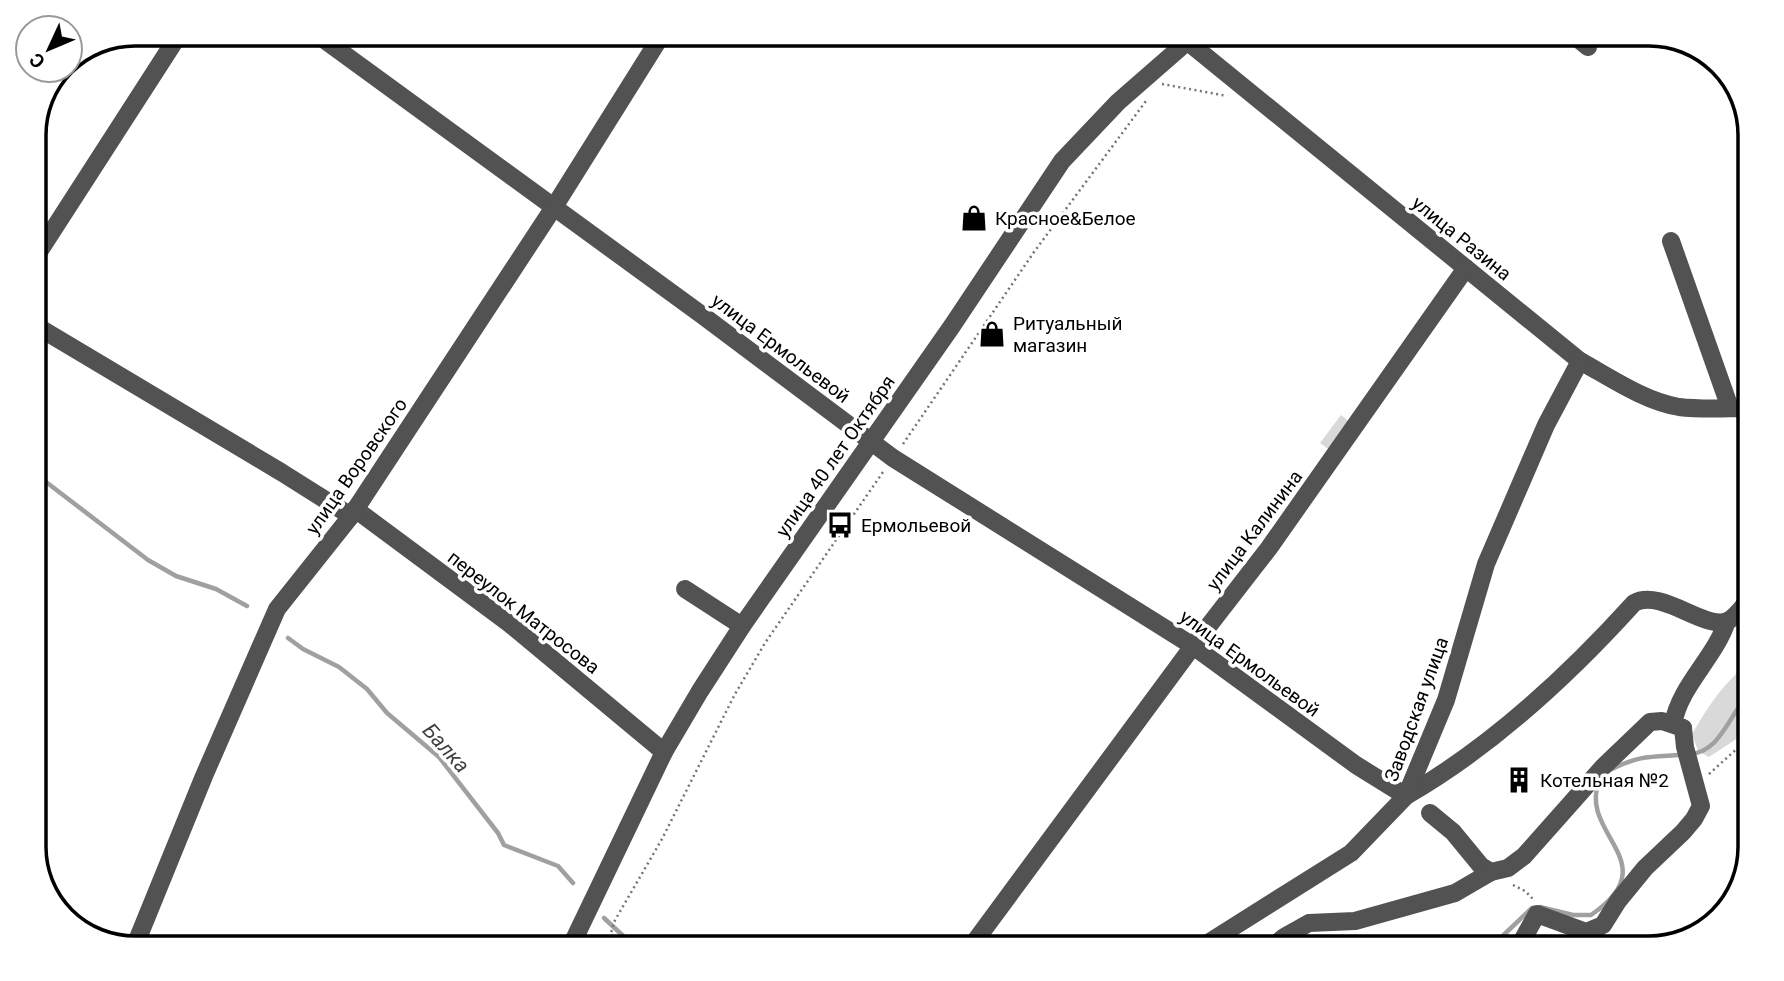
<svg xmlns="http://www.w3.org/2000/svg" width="1784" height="981" font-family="Roboto,sans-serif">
  <rect width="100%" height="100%" fill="#fff"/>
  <g fill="#d9d9d9">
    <polygon points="1341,415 1351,423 1331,451 1320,443"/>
    <path d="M1751,661V718L1735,740L1709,757L1698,751L1692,734C1709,705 1724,682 1751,661Z"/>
  </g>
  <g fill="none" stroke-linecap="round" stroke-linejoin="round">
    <g stroke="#a0a0a0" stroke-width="4.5">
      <polyline points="33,472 148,560 176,576 216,589 247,606"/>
      <polyline points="288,638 303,649 339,667 367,689 387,713 439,757 498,833 504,845 558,866 573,883"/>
      <path d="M1690,754C1722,752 1729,712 1751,693"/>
      <path d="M1612,769C1640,755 1652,757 1681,755"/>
      <path d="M1540,907L1573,915H1591C1668,863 1578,834 1599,782"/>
      <polyline points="604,918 636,948"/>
      <polyline points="1490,948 1532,908"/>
    </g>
    <g stroke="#747474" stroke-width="2.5" stroke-dasharray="2 3.5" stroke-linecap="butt">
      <polyline points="1162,84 1227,96"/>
      <polyline points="1502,278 1508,270"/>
      <polyline points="903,444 1034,252 1146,101"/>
      <polyline points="1709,774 1751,736"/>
      <polyline points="1513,885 1525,891 1533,899"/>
      <polyline points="607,948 614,922 662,839 735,694 765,643 883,472"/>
    </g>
    <g stroke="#525252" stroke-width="18">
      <path d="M315,33L702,315L893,458L1193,646L1356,765L1406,796C1491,747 1568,676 1634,603C1661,588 1706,631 1728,621C1737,616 1744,605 1751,597"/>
      <path d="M1177,33L1580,361C1611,378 1644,401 1679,407C1703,410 1727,408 1751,408"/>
      <polyline points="1571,33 1588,47"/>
      <polyline points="1671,241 1730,408"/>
      <polyline points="33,261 180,33"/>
      <polyline points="33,324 281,472 351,516"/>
      <polyline points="355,509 510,624 664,752"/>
      <polyline points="685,589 742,626"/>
      <polyline points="1430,813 1453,832 1481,866 1491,872 1508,868 1524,856 1603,767 1650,722 1662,721 1683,728"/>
      <polyline points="1586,932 1608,948"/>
      <polyline points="134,948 204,776 277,609 351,516 554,207 663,33"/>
      <polyline points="570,948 664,752 700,691 742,626 952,326 1062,161 1118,102 1197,33"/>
      <polyline points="970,948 1193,646 1269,548 1466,268"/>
      <polyline points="1200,948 1351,853 1406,796 1446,700 1486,564 1546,425 1580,361"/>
      <polyline points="1271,948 1284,937 1309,923 1355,921 1455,893 1491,872"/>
      <path d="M1518,948L1537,914L1586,932L1603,925L1618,901L1645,868L1683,832L1694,819L1701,806L1685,747L1683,728L1673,724C1680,685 1715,658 1727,621"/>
    </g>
  </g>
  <defs>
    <g id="shop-bare" transform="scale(2.1)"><path d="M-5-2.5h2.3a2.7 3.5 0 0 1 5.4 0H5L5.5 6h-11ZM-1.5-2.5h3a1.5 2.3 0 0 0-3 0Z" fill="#000" stroke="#fff" stroke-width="2.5" paint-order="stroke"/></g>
    <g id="bus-bare" transform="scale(2.1)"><path d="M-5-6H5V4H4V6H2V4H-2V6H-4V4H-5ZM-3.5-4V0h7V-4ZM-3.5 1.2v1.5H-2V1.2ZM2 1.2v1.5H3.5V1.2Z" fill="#000" stroke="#fff" stroke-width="2.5" paint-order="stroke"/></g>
    <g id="building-bare" transform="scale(2.1)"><path d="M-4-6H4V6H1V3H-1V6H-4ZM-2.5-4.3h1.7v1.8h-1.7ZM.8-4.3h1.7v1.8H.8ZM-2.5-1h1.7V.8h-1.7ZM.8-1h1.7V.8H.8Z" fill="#000" stroke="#fff" stroke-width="2.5" paint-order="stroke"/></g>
  </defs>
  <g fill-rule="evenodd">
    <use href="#shop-bare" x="974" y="218"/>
    <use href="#shop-bare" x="992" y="334"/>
    <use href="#bus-bare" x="840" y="525"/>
    <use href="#building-bare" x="1519" y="780"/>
  </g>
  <g text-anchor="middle" stroke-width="7" stroke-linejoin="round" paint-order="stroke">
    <g font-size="19" fill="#000" stroke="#fff" text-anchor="start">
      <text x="995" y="225">Красное&amp;Белое</text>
      <text x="1013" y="330">Ритуальный<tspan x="1013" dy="22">магазин</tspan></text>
      <text x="861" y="532">Ермольевой</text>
      <text x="1540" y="787">Котельная №2</text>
    </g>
    <g font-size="19" fill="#000" stroke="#fff">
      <text transform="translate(1462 238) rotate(39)" y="7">улица Разина</text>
      <text transform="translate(781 348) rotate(37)" y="7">улица Ермольевой</text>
      <text transform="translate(835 456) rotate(-55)" y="7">улица 40 лет Октября</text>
      <text transform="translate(356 466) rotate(-55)" y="7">улица Воровского</text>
      <text transform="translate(1254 530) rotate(-53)" y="7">улица Калинина</text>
      <text transform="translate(524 612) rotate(38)" y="7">переулок Матросова</text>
      <text transform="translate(1250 663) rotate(36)" y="7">улица Ермольевой</text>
      <text transform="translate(1416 709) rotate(-70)" y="7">Заводская улица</text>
    </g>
    <g font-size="21" font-style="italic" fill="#414141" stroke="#fff">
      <text transform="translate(446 748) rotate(48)" y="7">Балка</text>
    </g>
  </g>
  <path d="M0 0H1784V981H0ZM135 46H1649A89 89 0 0 1 1738 135V847A89 89 0 0 1 1649 936H135A89 89 0 0 1 46 847V135A89 89 0 0 1 135 46Z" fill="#fff" fill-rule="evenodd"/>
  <path fill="none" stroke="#000" stroke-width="3.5" d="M135 46H1649A89 89 0 0 1 1738 135V847A89 89 0 0 1 1649 936H135A89 89 0 0 1 46 847V135A89 89 0 0 1 135 46Z"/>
  <g transform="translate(49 49) rotate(226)"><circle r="33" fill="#ffffff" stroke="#999999" stroke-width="2"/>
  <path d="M0-5L12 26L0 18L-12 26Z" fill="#000000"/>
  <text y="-10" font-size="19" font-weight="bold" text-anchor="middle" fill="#000000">С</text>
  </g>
</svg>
